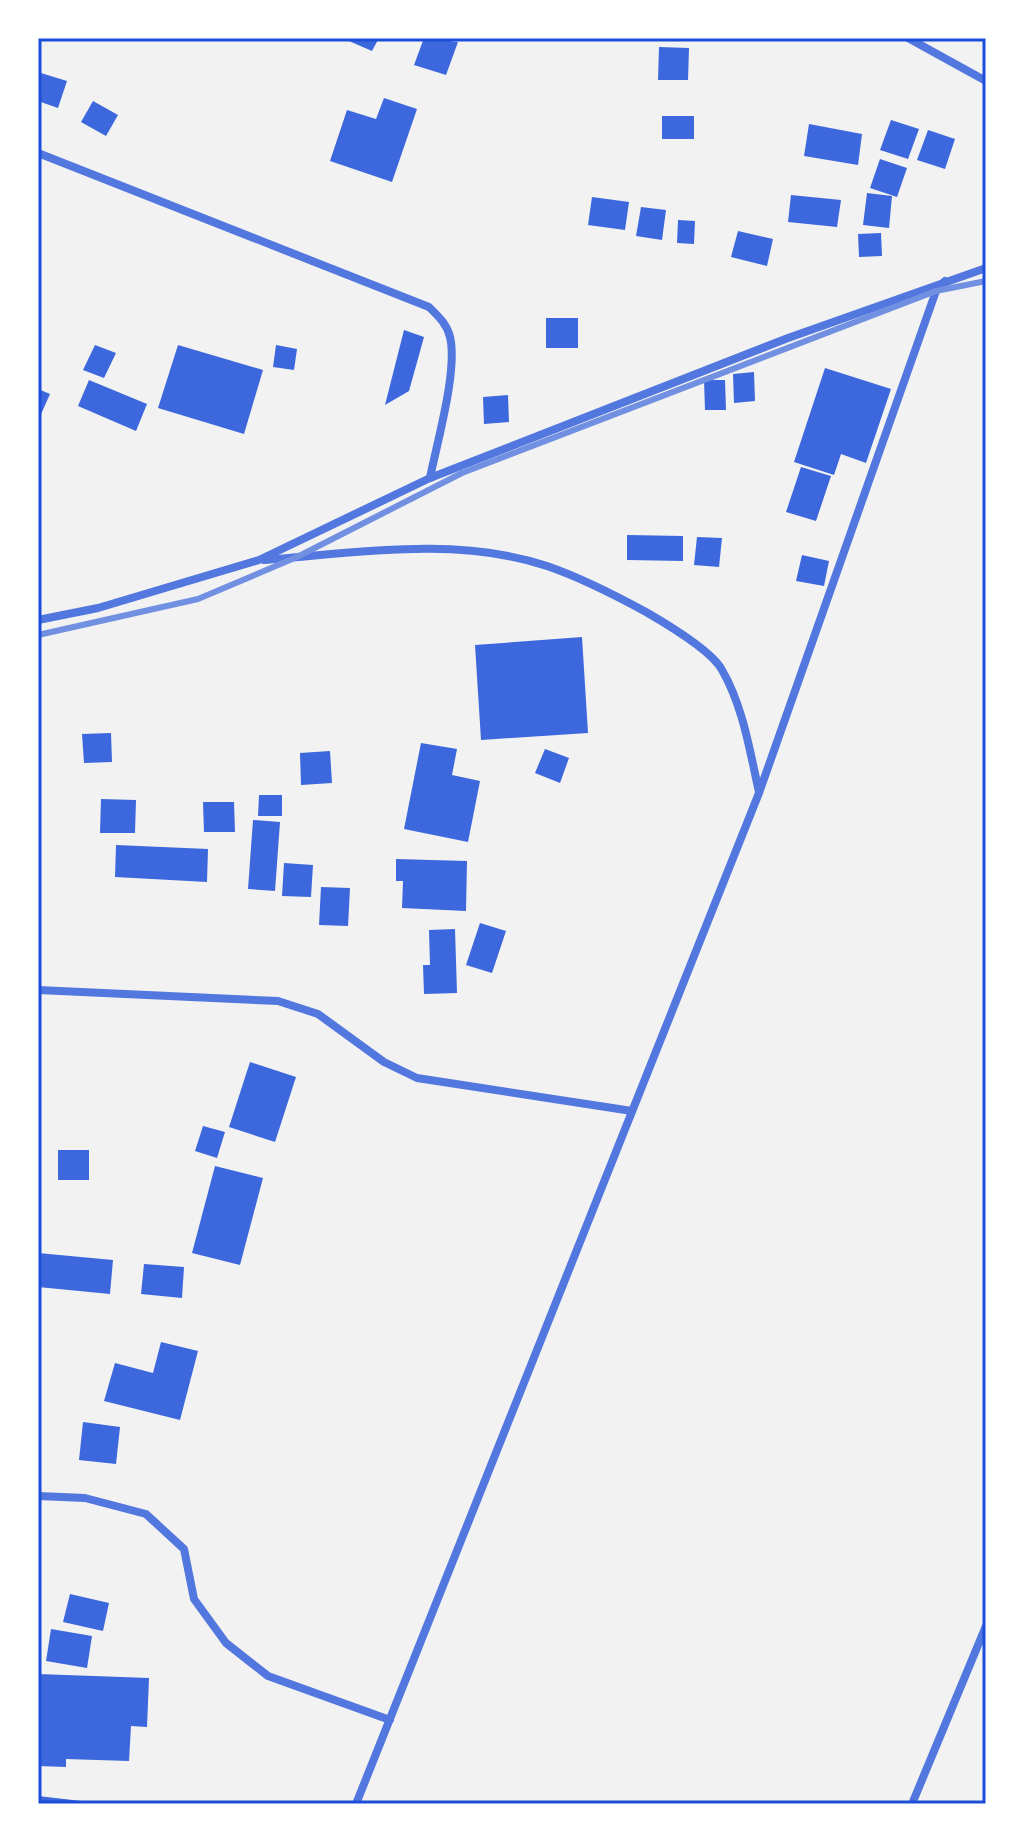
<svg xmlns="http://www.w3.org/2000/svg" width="1024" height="1842" font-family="'DM Sans',sans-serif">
  <rect width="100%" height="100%" fill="#f2f2f2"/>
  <g fill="#3d67dc">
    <polygon points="342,38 379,38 372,51"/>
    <polygon points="424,38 458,42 446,75 414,65"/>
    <polygon points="659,47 689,48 688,80 658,80"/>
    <polygon points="41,73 67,81 58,108 38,101"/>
    <polygon points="384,98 417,109 392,182 330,161 347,110 376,119"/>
    <polygon points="93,101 118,115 106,136 81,122"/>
    <rect x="662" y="116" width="32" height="23"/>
    <polygon points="891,120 919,129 908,159 880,150"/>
    <polygon points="809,124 862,134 858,165 804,156"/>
    <polygon points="928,130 955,139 945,169 917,160"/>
    <polygon points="880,159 907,168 897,197 870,188"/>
    <polygon points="867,193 892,196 889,228 863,225"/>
    <polygon points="791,195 841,200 837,227 788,222"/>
    <polygon points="592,197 629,202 625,230 588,225"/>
    <polygon points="641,207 666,210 662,240 636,236"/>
    <polygon points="678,220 695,221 694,244 677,243"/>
    <polygon points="738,231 773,239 767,266 731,257"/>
    <polygon points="881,233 882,256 859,257 858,234"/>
    <rect x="546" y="318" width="32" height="30"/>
    <polygon points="404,330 424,337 409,391 385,405"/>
    <polygon points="95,345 116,353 104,378 83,370"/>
    <polygon points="178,345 263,370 244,434 158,408"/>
    <polygon points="276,345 297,349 294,370 273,367"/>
    <polygon points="825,368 891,389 866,463 841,454 834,475 794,462"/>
    <polygon points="754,372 755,401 734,403 733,374"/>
    <polygon points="89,380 147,404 136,431 78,406"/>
    <polygon points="704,380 725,380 726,410 705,410"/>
    <polygon points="38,389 50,394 38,421"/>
    <polygon points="508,395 509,422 484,424 483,397"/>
    <polygon points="801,467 831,476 816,521 786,512"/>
    <polygon points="627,535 683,536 683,561 627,560"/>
    <polygon points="697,537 722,538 719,567 694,565"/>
    <polygon points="802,555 829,561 824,586 796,581"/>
    <polygon points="582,637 588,733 481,740 475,645"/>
    <polygon points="111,733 112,762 84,763 82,734"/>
    <polygon points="421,743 457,749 452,775 480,781 468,842 404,829"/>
    <polygon points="545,749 569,758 560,783 535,773"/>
    <polygon points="330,751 332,783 301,785 300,753"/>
    <polygon points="259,795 282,795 282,816 258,816"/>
    <polygon points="101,799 136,800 135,833 100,833"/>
    <polygon points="203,802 234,802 235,832 204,832"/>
    <polygon points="253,820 280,822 275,891 248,889"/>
    <polygon points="116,845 208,849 207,882 115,877"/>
    <polygon points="396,859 467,861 466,911 402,908 403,881 396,881"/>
    <polygon points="284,863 313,865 311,897 282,896"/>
    <polygon points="321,887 350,888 348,926 319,925"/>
    <polygon points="480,923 506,931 492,973 466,965"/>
    <polygon points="455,929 457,993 424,994 423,965 430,965 429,930"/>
    <polygon points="250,1062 296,1077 275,1142 229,1127"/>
    <polygon points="203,1126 225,1132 217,1158 195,1151"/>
    <rect x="58" y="1150" width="31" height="30"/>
    <polygon points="215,1166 263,1178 240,1265 192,1253"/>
    <polygon points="38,1253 113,1260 110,1294 38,1287"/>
    <polygon points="144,1264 184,1267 182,1298 141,1294"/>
    <polygon points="161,1342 198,1351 180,1420 104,1401 115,1363 153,1373"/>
    <polygon points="83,1422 120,1427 116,1464 79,1460"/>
    <polygon points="70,1594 109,1603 103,1631 63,1622"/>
    <polygon points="51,1629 92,1636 87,1668 46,1661"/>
    <polygon points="38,1674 149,1678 147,1727 131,1726 129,1761 66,1759 66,1767 38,1766"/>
    <polygon points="38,1796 90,1802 90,1804 38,1804"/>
  </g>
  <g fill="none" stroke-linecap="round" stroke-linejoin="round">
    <g stroke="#5277de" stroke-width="8">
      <polyline points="908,38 986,81"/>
      <path d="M38,153L429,307C438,316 447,324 450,337C458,370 437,442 430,478"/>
      <path d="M264,560C355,553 457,536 547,566C582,578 613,594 646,612C665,623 712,651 722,670C743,706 750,752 759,792"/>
      <polyline points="38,620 98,608 259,560 430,478 788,338 986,268"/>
      <polyline points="38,990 278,1001 318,1014 384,1062 417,1078 632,1111"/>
      <polyline points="38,1496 85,1498 146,1514 184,1549 194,1599 226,1643 268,1676 390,1720"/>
      <polyline points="356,1804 759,793 936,291 945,281"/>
      <polyline points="912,1804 986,1626"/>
    </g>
    <polyline stroke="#7290e2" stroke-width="6" points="38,635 198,599 297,557 462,473 936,291 986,281"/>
  </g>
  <rect width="1024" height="1842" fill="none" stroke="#ffffff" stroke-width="80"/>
  <rect x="40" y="40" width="944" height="1762" fill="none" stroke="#1d4ed8" stroke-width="3"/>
</svg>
